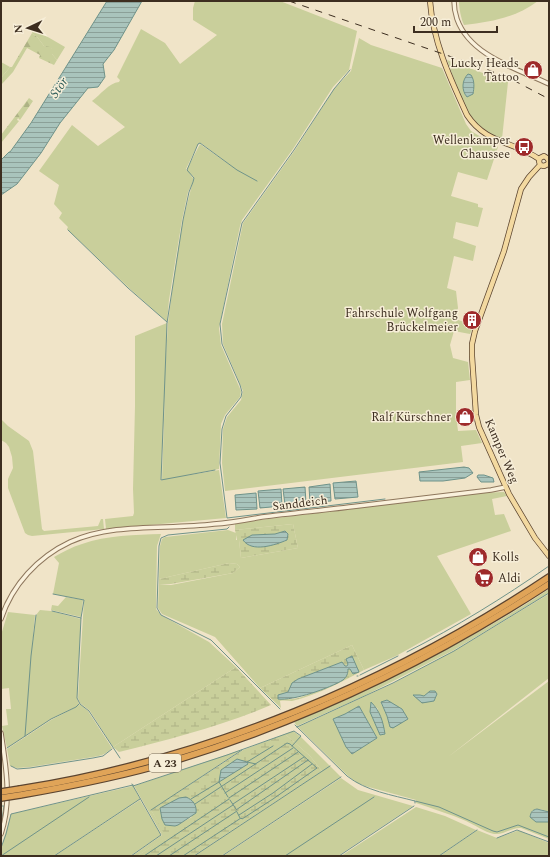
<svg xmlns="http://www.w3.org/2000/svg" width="550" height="857" font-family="Spectral,serif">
  <defs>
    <pattern id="forest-firs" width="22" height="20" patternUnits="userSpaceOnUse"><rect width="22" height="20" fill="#c9cf9b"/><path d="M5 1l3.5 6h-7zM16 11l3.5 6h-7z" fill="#aeb285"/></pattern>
    <pattern id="wetland-marsh" width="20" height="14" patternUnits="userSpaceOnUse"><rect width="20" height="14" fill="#c9cf9b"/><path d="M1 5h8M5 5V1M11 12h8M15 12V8" fill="none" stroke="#aeb285"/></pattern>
    <pattern id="water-rules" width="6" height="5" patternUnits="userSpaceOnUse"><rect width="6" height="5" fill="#a9c4bc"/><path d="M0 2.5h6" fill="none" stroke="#8ba098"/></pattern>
  </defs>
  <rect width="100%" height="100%" fill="#f0e4c8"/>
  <g fill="#c9cf9b" fill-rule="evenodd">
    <path d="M195,1H280L357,31L349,70L333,87L293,149L242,220L240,226L219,328L221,345L241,391L240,397L225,415L221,424L219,469L184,476L219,470L226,518L106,529L105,519L133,516L134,513L133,489L135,406V336L167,323L166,358L168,323L175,269L183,220L194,177L189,173L193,178V182L188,192L182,220L169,300L167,322L129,288L67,229L68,227L59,218L62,213L54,204L59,185L39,171L72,125L98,146L125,127L92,101C100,95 109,83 119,82L120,80L117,77L141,29L165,43L180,64L217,35L193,20V8ZM200,143L202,144L234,168L200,144L187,169V171L186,169L198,144ZM165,390L162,480L161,481L162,451Z"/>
    <path d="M459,1H538C515,18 491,22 464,25C461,19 459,8 459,1Z"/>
    <polygon points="34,29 65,47 57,60 52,54 52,49 44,46 38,38 32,33"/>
    <polygon points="359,38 371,45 442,68 466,124 471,131 498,147 487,180 458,172 451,196 478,204 478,207 483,208 478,227 456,222 453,238 476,246 473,261 454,256 447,288 456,291 458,308 455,319 474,325 470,334 454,331 450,345 453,358 468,362 470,380 456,382 456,415 458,431 476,430 482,443 461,446 463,462 225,491 222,463 223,429 227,417 241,400 243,391 223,344 222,324 243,223 295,150 334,89 351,71"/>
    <path d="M447,60L508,82L502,139C494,136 485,132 478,125C464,112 454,78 447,60Z"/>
    <polygon points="1,62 10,67 1,78"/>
    <polygon points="1,419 8,426 29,441 33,451 42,529 44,531 98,526 101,519 103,519 104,529 32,536 28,535 25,533 8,488 8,479 13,468 12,457 9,447 6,443 1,440"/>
    <polygon points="504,492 507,496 492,499 495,515 504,514 511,531 437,556 471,614 396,656 364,670 352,645 260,688 215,637 162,614 158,608 159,584 171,585 233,573 240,567 237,564 229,563 159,579 160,546 162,539 165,537 228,530 236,533 236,540 239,540 241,558 298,548 293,524 235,530 235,523 480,493"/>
    <path d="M161,534L157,546L156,609L161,615L209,642L236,667L113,747L90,711L80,703L78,698L84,600L53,594L59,563L54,557C63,552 72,547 82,544C107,535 135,535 161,534Z"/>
    <path d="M549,589V593L454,650L364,696L297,726L294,722C381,682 469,643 549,589Z"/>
    <path d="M549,594V678L448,757L549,681V812C542,810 536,806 531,813L536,822H549V839L521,828C512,827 504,835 494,834C484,832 475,825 466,821C450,814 433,809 416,803V800L365,786L357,783L347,775L298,727L394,683L454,651ZM371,703L378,709L380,735ZM381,703L402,709L408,719L390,727L387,716ZM359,706L377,738L352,754L346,747L333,719L345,714Z"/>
    <polygon points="66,597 83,600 81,617 51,610 52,605 58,606"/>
    <polygon points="40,610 51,611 81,619 77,698 79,704 76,707 51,719 7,748 2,726 8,725 6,709 11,709 9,688 1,689 1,635 8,612 35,615 32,648 36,615"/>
    <path d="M80,704L88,711L112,748C106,754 101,756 93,757L30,767L17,768L10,766L7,749L51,720L76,707Z"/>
    <polygon points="293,731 301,737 341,777 221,856 194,856 322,771 310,756 285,734"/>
    <polygon points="241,750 151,810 167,837 137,856 132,856 162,835 134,786"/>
    <polygon points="341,778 358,790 413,806 338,856 223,856"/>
    <path d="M133,786L140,799L53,856H1C1,842 8,828 11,814Z"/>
    <polygon points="140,800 161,835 130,856 54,856"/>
    <polygon points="416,807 445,816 476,830 439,856 341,856"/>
    <polygon points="477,830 497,838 517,831 520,831 549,843 549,856 440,856"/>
  </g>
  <g fill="url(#forest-firs)">
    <polygon points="32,33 38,38 44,46 50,47 52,49 52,54 57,60 54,65 39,58 40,55 27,48 13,72 1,85 1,78 10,67 12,67"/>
    <polygon points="29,98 33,101 20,120 18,118 17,120 19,121 1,143 1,135"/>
  </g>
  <g fill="url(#wetland-marsh)" fill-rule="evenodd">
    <polygon points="293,524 298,548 241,558 239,540 237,540 235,530"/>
    <polygon points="229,563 237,564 240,567 233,573 171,584 159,584 159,579"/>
    <path d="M352,645L364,670C342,682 317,695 292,701C288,701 284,700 280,701L281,708L260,688ZM342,662L345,666L348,664L358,672L353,674L350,669H348V673C335,681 301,702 287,699C284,698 281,696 278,695L288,692L298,679Z"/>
    <path d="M236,667L271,705C222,726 170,739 119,752L113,747Z"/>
    <path d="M285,734L310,756L322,771L193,856H137L166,837L151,810L243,750ZM179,799L192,817L175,826L165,824L160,808Z"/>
  </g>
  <g fill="url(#water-rules)" stroke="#6f938a">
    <polygon points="107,1 142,1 114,50 103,64 105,77 98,87 88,88 60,123 41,153 17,184 1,195 1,160 9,152 10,152 31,123"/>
    <path d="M468,74L471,75C475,81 474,88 473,94L467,97C461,90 462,80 468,74Z"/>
    <polygon points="464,467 469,468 473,473 465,478 443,481 420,481 419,472"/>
    <polygon points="478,475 484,475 493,478 494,482 481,482 477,477"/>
    <polygon points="356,481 358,497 335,499 333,483"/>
    <polygon points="330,484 331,501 310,502 309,487"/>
    <polygon points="305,487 306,503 285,505 283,489"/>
    <polygon points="281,489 282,506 260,508 258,491"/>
    <polygon points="256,493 257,509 236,510 235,495"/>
    <path d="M285,531L288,534L287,540C275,545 252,553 243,540L252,535L275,534Z"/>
    <path d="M352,656L359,672L353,674L350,669H348C348,673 347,677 343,680C330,688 293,701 278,699V695L288,692L292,683L298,679L342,662L345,666H347L348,664L346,659Z"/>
    <polygon points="430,691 435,691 437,694 434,701 422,703 413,695 420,695 424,696"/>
    <polygon points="387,700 402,709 408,719 393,728 390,727 387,716 381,702"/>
    <path d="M371,702C380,711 383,721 385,734L380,735L370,712Z"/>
    <polygon points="359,706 377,738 352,754 346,747 333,719 345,714"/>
    <polygon points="237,759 247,762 248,764 219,782 221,770"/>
    <path d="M186,797C193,800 197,805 196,813L178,825L175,826L165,825L162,819L160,808L179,798Z"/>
    <path d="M537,809L549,812V822H536L530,817C531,812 532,810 537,809Z"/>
  </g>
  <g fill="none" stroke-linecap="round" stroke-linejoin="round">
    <g stroke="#6f938a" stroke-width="1">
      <polyline points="350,70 334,89 294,150 242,223 220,324 222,344 240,385 242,392 241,397 226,416 222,429 220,463 227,518 385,499"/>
      <polyline points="68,230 128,288 167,322"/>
      <polyline points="215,470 161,480 167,323 183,220 189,192 193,182 194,178 187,170 198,144 200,143 237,170 257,181"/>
      <polyline points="229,527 227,529 168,535 161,538 159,546 157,608 161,615 211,640 280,709"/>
      <polyline points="53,594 84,600 81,618"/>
      <polyline points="52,611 81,618 77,698 80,704 89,711 120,758"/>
      <path d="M407,652C456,627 503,598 549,566"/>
      <polyline points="360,675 398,656"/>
      <polyline points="357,676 358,676"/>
      <path d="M295,725L347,776C366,791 392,795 415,801V803"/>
      <polyline points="297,727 393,683 454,651 549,593"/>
      <polyline points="25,736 31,656 36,615"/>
      <polyline points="7,748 51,719 76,707 79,704"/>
      <polyline points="256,764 247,762 273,746"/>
      <polyline points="11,766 17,769 30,768 93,758 103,756 112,749"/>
      <polyline points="133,786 227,755 294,731 301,736 292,746"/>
      <polyline points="225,793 293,748"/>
      <polyline points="229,798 298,752"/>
      <polyline points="191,799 219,782 228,797"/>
      <polyline points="230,800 236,809"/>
      <polyline points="415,801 439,807 493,831 497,832 518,825 549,837"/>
      <polyline points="233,804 304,757"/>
      <polyline points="1,806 4,806 1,826"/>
      <polyline points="151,810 242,750"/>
      <polyline points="236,810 308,760"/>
      <polyline points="237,812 240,818"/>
      <polyline points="239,815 273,793 312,764"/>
      <polyline points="497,838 517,830 549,842"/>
      <polyline points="1,848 6,834 11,814 133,785"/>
      <polyline points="1,856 89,797"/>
      <polyline points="54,856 140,799"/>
      <polyline points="131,856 161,835 132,784"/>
      <polyline points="144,856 229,799"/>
      <polyline points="156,856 233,805"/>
      <polyline points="169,856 237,811"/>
      <polyline points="183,856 241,818 242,819 273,799 317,768 290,744 287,743 195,804"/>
      <polyline points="194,856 330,766"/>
      <polyline points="222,856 341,777"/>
      <polyline points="285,856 374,797"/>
      <polyline points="339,856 414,806"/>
      <polyline points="439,856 477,830"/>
    </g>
    <g stroke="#8d765c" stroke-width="5.5">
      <g id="minor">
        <path d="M454,1C454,7 455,13 457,19C470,56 518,69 549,84"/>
        <path d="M1,619C12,585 38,557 70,542C114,522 167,530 214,524C230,523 246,520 262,517C294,513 326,510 358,506C402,501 446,495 491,490L506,487"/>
        <path d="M1,733C6,766 12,801 1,834"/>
      </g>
    </g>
    <g stroke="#5b4430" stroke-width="6">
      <g id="major">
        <path d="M430,1C433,42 450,78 467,115C486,144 513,141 539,159"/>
        <polyline points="540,165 539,161 540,158 544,156 547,158 549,161 548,164 544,166 540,165 529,177 521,189 504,251 475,331 472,344 472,356 476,415 479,427 509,494 535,538 549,556"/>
      </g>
    </g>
    <g stroke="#5b4430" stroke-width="8">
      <g id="highway">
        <path d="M20,789C206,760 392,682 549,577"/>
        <path d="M20,795C72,786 123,776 173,761C305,721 434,659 549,584"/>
      </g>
    </g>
    <use href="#minor" stroke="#faf1dc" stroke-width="3.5"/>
    <use href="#major" stroke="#f3d9a0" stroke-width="4.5"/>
    <use href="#highway" stroke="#e0a458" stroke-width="5.5"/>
    <polyline stroke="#3d2e20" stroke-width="1" stroke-dasharray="7 7" stroke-linecap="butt" points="289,1 481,67 513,80 549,99"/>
    <g stroke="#5b4430" stroke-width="8" stroke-linecap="butt">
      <g id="highway-bridge">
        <polyline points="1,792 20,789"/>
        <polyline points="1,798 20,795"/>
      </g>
    </g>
    <use href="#highway-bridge" stroke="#e0a458" stroke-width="5.5"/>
  </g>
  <defs>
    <g id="shop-disc" transform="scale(1)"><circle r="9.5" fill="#9e2a2b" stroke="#f7eed8"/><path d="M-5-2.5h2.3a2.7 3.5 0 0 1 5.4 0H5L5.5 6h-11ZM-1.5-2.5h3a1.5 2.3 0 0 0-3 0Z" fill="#fff"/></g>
    <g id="bus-disc" transform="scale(1)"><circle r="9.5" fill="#9e2a2b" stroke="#f7eed8"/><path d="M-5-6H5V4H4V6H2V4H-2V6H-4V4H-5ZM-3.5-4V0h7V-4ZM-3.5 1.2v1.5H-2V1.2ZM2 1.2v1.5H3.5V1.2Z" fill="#fff"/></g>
    <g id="building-disc" transform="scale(1)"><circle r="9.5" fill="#9e2a2b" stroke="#f7eed8"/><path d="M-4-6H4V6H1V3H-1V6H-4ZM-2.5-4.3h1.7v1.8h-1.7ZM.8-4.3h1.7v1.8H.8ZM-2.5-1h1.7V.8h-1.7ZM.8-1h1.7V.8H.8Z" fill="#fff"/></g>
    <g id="supermarket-disc" transform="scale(1)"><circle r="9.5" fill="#9e2a2b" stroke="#f7eed8"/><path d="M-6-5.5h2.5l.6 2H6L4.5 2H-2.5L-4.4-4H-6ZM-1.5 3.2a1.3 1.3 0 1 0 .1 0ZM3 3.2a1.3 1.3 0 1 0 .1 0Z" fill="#fff"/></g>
  </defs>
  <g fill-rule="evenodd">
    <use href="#shop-disc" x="533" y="70"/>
    <use href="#bus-disc" x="524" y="147"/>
    <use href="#building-disc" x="472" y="320"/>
    <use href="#shop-disc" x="465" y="417"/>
    <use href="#shop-disc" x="478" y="557"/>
    <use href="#supermarket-disc" x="484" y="578"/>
  </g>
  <g text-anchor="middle" stroke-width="3" stroke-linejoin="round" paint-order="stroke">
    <rect fill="#f7eed8" stroke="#756857" stroke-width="1" x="149" y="754" width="32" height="18" rx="3"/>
    <g font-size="11" font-weight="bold" fill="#3d2e20">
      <text x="165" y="767">A 23</text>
    </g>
    <g font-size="12" fill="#3d2e20" stroke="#f7eed8" text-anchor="end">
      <text x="519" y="67">Lucky Heads<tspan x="519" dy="14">Tattoo</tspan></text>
      <text x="510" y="144">Wellenkamper<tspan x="510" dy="14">Chaussee</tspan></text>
      <text x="458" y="317">Fahrschule Wolfgang<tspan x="458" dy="14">Brückelmeier</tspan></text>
      <text x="451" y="421">Ralf Kürschner</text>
      <text x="492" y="561" text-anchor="start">Kolls</text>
      <text x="498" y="582" text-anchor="start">Aldi</text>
    </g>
    <g font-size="12" fill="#3d2e20" stroke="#f7eed8">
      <text transform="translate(502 451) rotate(67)" y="4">Kamper Weg</text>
      <text transform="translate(300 503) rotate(-7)" y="4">Sanddeich</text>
    </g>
    <g font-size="13" font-style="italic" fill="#2f5d5a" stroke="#f7eed8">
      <text transform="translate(58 87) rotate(-55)" y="5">Stör</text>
    </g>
  </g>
  <rect width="550" height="857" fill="none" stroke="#3d2e20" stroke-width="4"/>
  <g transform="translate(28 28) rotate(266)" stroke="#f7eed8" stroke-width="3" paint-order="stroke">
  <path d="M0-3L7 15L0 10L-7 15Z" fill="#3d2e20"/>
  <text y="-6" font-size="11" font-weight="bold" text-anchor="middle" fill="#3d2e20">N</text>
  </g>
  <path d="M414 26v6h83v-6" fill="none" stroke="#3d2e20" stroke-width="2"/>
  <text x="420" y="26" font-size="12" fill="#3d2e20" stroke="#f7eed8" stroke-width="3" paint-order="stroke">200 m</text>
</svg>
